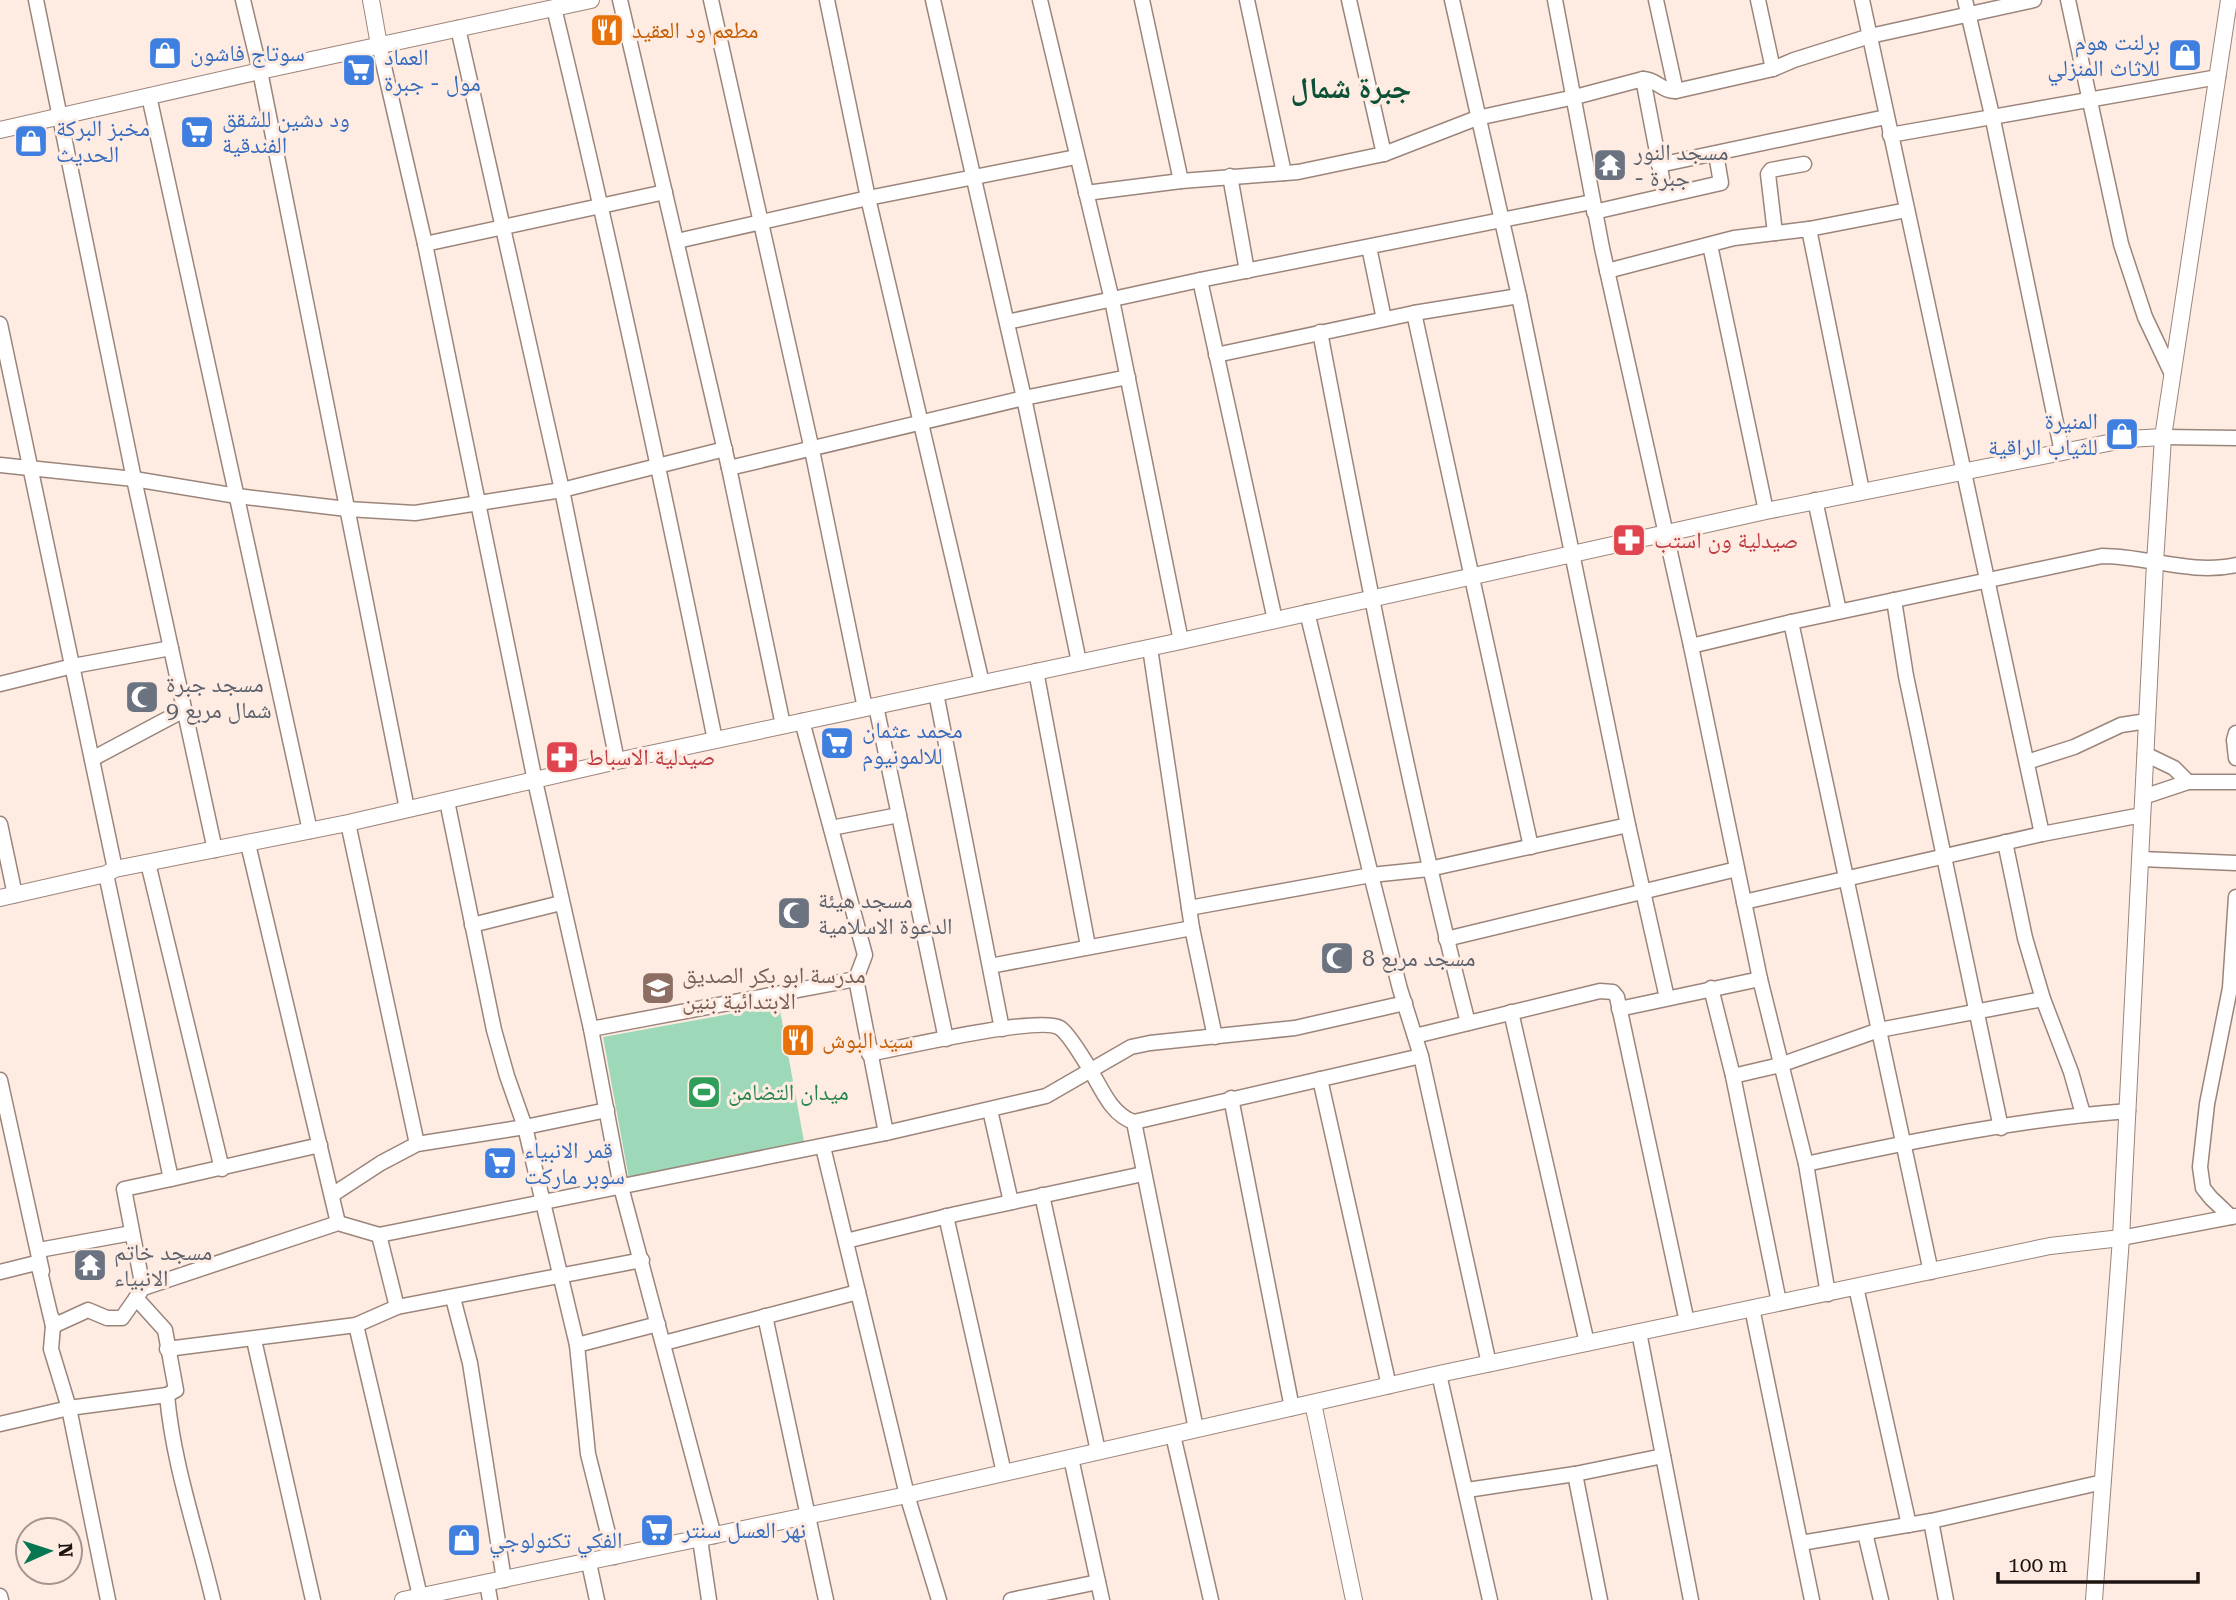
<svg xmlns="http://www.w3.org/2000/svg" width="2236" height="1600" font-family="'Roboto Serif','Noto Naskh Arabic',serif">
  <rect width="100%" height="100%" fill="#feebe2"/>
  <polygon fill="#9dd9b8" points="779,1005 805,1147 629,1179 603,1037"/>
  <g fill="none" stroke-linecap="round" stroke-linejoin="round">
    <g stroke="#9b857b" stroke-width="17">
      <g id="minor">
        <polyline points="36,0 134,479 215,850"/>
        <polyline points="243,0 260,71 407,809"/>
        <polyline points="620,0 729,468 783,725"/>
        <polyline points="711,0 812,450 865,708"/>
        <polyline points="827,0 868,198 982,683"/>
        <polyline points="933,0 1024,398 1079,662"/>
        <polyline points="1040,0 1112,300 1181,641"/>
        <polyline points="1142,0 1181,181"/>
        <polyline points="1247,0 1284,173"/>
        <polyline points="1349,0 1384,154"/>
        <polyline points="1452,0 1519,296 1628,825 1667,998"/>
        <polyline points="1555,0 1602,248 1691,646 1760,979 1806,1164 1828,1294"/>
        <polyline points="1656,0 1676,91"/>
        <polyline points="1758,0 1773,69"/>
        <polyline points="1862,0 2042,834"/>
        <polyline points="1965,0 1992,115 2062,452"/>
        <polyline points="2068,0 2121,244 2145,317 2171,372"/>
        <path d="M554,8C613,251 665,495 715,740"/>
        <polyline points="458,28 562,490 617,761"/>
        <polyline points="379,45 425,244 535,781 591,1029 621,1187 714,1536"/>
        <polyline points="1643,79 1665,194"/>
        <polyline points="149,96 310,831"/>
        <polyline points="1890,135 2218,77"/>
        <polyline points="1659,165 1886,117"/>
        <polyline points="1230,176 1247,271"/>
        <path d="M1086,193L1181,181L1298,172L1384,154L1477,118L1575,97L1643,79C1656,79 1663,92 1676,91L1773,69L1794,60L1870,36L2034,0"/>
        <polyline points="1594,212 1721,183 1716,154"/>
        <polyline points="1809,229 1862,491"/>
        <polyline points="1775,233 1768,174 1771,170 1804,164"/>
        <polyline points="677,241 868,198 1076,157"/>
        <polyline points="425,244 665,192"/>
        <polyline points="1710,245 1766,511"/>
        <polyline points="1369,247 1384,319"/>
        <polyline points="1607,271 1734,238 1809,229 1907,210"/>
        <polyline points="1200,280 1275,620"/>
        <polyline points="1414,313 1531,847"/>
        <polyline points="1007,322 1200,280 1592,202"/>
        <polyline points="0,324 115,869"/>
        <path d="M1320,332C1364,563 1409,794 1468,1023"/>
        <polyline points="1216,355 1414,313 1519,296"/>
        <polyline points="2163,437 2236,438"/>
        <polyline points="0,465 134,479 237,496 347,509 415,513 562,490 725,449"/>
        <polyline points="729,468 1024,398 1128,377"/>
        <polyline points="1815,500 1839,611"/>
        <polyline points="1894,600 1906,676 2001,1128"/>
        <polyline points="1307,612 1371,875 1400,989 1421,1056 1489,1364"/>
        <polyline points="1791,622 1931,1272"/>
        <path d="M1691,646L1791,622L2102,556C2147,556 2191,575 2236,565"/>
        <polyline points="1150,648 1192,928 1215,1037"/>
        <polyline points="1036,671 1088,946"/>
        <polyline points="0,684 73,666 171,648"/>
        <polyline points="936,693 1002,1029"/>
        <polyline points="876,706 946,1039"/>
        <polyline points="2236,733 2234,740 2236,758"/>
        <polyline points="2145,754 2174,768 2188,782"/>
        <polyline points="92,759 184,710"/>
        <polyline points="2027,762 2074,747 2121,725 2147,721"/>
        <polyline points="2143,797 2188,782 2236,782"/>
        <polyline points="447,801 494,1030 507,1076 525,1127 577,1345 588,1454 614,1557"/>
        <polyline points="348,823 417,1144"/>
        <polyline points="0,824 15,895"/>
        <polyline points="831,828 899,815"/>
        <polyline points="2005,842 2025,938 2035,972 2043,999 2071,1072 2083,1114"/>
        <polyline points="248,844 338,1223"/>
        <polyline points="2141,859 2236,863"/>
        <polyline points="148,863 222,1169"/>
        <polyline points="106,874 171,1179 124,1189 143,1288"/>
        <polyline points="1744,902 2042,834 2142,815"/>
        <polyline points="1189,908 1371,875 1429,869 1628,825"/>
        <polyline points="472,925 561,903"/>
        <polyline points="1446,939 1737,869"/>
        <polyline points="990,966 1192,928"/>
        <polyline points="1711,988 1733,1076 1779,1302"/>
        <polyline points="1619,1009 1760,979"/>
        <polyline points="1511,1012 1587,1343"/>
        <polyline points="591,1029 856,979"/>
        <polyline points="1415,1036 1600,991 1613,992 1617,997 1687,1322"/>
        <path d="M869,1054C899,1048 1041,1015 1060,1028C1068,1033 1085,1061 1091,1071C1102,1090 1112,1115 1134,1122L1421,1056"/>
        <polyline points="1733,1076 1780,1065 1879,1030 2043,999"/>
        <polyline points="1320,1079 1389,1386"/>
        <polyline points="0,1080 42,1271"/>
        <polyline points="1231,1098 1292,1408"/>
        <polyline points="990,1110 1011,1202"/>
        <polyline points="1134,1122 1196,1429"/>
        <polyline points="886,1133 1046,1096 1131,1047 1150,1043 1295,1028 1405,1003"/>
        <polyline points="823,1147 907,1495 939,1600"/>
        <path d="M1806,1164C1912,1141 2020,1119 2128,1111"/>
        <polyline points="171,1179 320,1145"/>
        <polyline points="332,1195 381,1163 417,1144 525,1127 607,1110"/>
        <polyline points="1042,1195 1098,1451"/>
        <polyline points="946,1216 1004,1473"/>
        <polyline points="2231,1217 2211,1198 2203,1188 2200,1167 2207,1104 2230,988 2236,897"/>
        <polyline points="379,1235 397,1307"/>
        <polyline points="2121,1238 2236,1216"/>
        <polyline points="846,1241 956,1214 1143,1174"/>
        <polyline points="39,1250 132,1233"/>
        <polyline points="0,1272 36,1263 39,1267 53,1326 88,1310 107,1318 122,1318 143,1288 338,1223 379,1235 886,1133 856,979 865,955 802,721"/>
        <polyline points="1856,1287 1909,1525"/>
        <path d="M136,1298L165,1330L176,1390L167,1395C173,1464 197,1532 213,1600"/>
        <polyline points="453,1298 470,1363 504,1580"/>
        <polyline points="1752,1308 1812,1600"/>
        <polyline points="765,1316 826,1600"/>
        <polyline points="52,1318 53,1326 51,1349 69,1408 108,1600"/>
        <polyline points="356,1325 420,1596"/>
        <polyline points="1639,1332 1691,1600"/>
        <polyline points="254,1340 313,1600"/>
        <polyline points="664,1343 858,1292"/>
        <polyline points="577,1345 658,1324"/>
        <polyline points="167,1349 356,1325 397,1307 642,1260"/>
        <polyline points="1439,1374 1490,1600"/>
        <polyline points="0,1424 69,1408 167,1395"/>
        <polyline points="1173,1435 1211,1600"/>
        <polyline points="1071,1458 1102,1600"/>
        <polyline points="1575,1474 1600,1600"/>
        <polyline points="1467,1490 1575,1474 1663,1456"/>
        <polyline points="1931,1521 1946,1600"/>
        <polyline points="1865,1533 1881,1600"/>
        <polyline points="700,1539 709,1600"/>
        <polyline points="1801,1543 1931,1521 2103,1482"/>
        <polyline points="589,1563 597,1600"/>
        <polyline points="487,1583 490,1600"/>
        <polyline points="0,1596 1,1600"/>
        <polyline points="1011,1600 1098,1582"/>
      </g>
    </g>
    <g stroke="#9b857b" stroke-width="18">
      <g id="tertiary">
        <polyline points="371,0 379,45"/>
        <polyline points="0,130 260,71 591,0"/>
        <polyline points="0,898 106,874 115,869 348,823 617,761 1181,641 1766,511 2128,439 2163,437"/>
        <polyline points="1313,1403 1354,1600"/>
        <polyline points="403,1600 907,1495 1439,1374 1687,1322 2050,1246 2121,1238"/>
        <polyline points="2094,1600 2121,1238 2155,563 2163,437 2229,0"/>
      </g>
    </g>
    <use href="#minor" stroke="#fff" stroke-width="14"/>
    <use href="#tertiary" stroke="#fff" stroke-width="16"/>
  </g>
  <defs>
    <g id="restaurant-square" transform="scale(1.75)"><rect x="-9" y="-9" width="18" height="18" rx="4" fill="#e8710a" stroke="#feebe2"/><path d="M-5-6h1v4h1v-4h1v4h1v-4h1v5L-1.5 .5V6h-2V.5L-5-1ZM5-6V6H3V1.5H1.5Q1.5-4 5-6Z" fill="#fff"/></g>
    <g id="shop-square" transform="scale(1.75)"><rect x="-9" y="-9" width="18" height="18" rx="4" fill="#3f7fe0" stroke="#feebe2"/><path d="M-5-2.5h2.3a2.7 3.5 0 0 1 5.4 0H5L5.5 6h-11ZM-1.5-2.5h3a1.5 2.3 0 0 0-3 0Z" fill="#fff"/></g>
    <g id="supermarket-square" transform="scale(1.75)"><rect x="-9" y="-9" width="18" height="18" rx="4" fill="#3f7fe0" stroke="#feebe2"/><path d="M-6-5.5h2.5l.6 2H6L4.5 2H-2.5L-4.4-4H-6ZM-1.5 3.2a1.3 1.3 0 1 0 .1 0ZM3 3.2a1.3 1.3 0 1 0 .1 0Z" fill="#fff"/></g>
    <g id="temple-square" transform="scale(1.75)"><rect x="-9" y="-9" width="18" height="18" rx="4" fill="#6b7280" stroke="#feebe2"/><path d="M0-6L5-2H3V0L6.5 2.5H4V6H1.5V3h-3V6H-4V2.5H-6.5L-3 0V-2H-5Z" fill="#fff"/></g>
    <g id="pharmacy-square" transform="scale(1.75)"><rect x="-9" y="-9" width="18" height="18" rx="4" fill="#e0444e" stroke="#feebe2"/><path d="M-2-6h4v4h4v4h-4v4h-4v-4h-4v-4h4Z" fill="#fff"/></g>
    <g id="mosque-square" transform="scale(1.75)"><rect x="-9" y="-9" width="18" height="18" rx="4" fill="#6b7280" stroke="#feebe2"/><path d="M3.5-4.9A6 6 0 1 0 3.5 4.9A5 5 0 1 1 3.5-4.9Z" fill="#fff"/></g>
    <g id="school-square" transform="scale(1.75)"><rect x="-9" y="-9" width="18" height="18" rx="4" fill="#8d6e63" stroke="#feebe2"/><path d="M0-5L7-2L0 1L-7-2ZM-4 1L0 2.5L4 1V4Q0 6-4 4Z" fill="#fff"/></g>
    <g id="stadium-square" transform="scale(1.75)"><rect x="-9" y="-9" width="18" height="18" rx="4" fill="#2e9e5b" stroke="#feebe2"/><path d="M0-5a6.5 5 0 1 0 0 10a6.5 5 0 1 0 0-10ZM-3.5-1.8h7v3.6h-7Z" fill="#fff"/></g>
  </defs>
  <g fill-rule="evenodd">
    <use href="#restaurant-square" x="607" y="30"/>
    <use href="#shop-square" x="165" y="53"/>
    <use href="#shop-square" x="2185" y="55"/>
    <use href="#supermarket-square" x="359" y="70"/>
    <use href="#supermarket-square" x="197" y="132"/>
    <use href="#shop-square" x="31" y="141"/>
    <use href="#temple-square" x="1610" y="165"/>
    <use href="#shop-square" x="2122" y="434"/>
    <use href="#pharmacy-square" x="1629" y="540"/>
    <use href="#mosque-square" x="142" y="697"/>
    <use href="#supermarket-square" x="837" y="743"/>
    <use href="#pharmacy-square" x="562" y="757"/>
    <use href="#mosque-square" x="794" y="913"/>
    <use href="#mosque-square" x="1337" y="958"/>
    <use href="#school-square" x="658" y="988"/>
    <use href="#restaurant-square" x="798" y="1040"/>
    <use href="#stadium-square" x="704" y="1092"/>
    <use href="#supermarket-square" x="500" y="1163"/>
    <use href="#temple-square" x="90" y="1265"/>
    <use href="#supermarket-square" x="657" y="1530"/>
    <use href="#shop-square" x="464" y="1540"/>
  </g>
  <g text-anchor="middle" stroke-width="6" stroke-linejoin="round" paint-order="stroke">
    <g font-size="23" fill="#c56008" stroke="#feebe2" text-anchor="start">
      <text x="632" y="38">مطعم ود العقيد</text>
      <text x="822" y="1048">سيد البوش</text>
    </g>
    <g font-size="23" fill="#366cbe" stroke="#feebe2" text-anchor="start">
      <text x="2160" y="50" text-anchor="end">برلنت هوم<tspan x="2160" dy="26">للاثاث المنزلي</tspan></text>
      <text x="190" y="61">سوتاج فاشون</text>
      <text x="384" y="65">العماد<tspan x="384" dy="26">مول - جبرة</tspan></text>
      <text x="222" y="127">ود دشين للشقق<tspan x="222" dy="26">الفندقية</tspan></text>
      <text x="56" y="136">مخبز البركة<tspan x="56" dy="26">الحديث</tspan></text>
      <text x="2098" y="429" text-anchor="end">المنيرة<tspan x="2098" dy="26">للثياب الراقية</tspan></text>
      <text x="862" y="738">محمد عثمان<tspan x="862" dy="26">للالمونيوم</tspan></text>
      <text x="524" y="1158">قمر الانبياء<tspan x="524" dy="26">سوبر ماركت</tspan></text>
      <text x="682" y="1538">نهر العسل سنتر</text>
      <text x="489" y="1548">الفكي تكنولوجي</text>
    </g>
    <g font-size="23" fill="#5b616d" stroke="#feebe2" text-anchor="start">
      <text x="1634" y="160">مسجد النور<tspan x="1634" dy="26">- جبرة</tspan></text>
      <text x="166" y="692">مسجد جبرة<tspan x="166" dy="26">شمال مربع 9</tspan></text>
      <text x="818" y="908">مسجد هيئة<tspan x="818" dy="26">الدعوة الاسلامية</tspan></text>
      <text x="1362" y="966">مسجد مربع 8</text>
      <text x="114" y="1260">مسجد خاتم<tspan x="114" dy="26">الانبياء</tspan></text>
    </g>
    <g font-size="23" fill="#be3a42" stroke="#feebe2" text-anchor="start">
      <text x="1654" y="548">صيدلية ون استب</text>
      <text x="586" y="765">صيدلية الاسباط</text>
    </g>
    <g font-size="23" fill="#785e54" stroke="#feebe2" text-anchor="start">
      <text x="682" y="983">مدرسة ابو بكر الصديق<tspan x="682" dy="26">الابتدائية بنين</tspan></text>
    </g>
    <g font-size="23" fill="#27864d" stroke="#feebe2" text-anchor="start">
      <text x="728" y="1100">ميدان التضامن</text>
    </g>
    <g font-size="30" font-weight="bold" fill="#0a5137" stroke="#feebe2">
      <text x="1351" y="98">جبرة شمال</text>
    </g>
  </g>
  <g transform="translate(49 1551) rotate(87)"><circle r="33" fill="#feebe2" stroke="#a4958e" stroke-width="2"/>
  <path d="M0-5L12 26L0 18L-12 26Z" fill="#077751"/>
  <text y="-10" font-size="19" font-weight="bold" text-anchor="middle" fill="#1d1411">N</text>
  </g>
  <path d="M1998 1572v10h200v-10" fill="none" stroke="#1d1411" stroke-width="3.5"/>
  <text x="2008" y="1572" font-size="21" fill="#1d1411" stroke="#feebe2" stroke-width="5" paint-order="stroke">100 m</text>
</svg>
